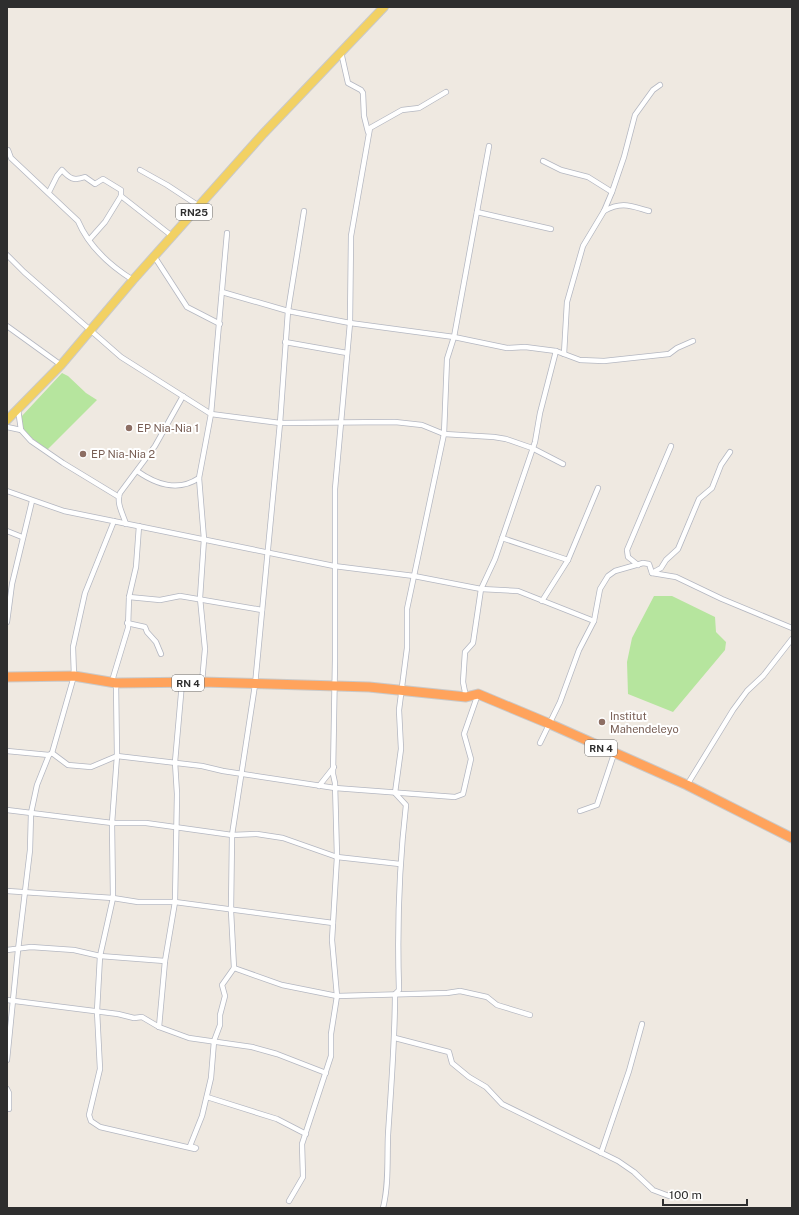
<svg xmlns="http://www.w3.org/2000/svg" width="799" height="1215" font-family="'Public Sans',sans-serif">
  <rect width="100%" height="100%" fill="#efe9e1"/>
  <g fill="#b6e59e">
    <polygon points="62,373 68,376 86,393 97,400 47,450 22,430 21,417"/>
    <polygon points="654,596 672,596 715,617 716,632 726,642 725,650 673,712 628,694 627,662 632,638"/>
  </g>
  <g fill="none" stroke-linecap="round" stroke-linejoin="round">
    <g stroke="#b4b7c1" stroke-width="6">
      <g id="street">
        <polyline points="341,52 348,83 361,90 363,93 364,116 368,132"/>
        <path d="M8,150L11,158L78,221C89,247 109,265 133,280"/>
        <polyline points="543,161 561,170 588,177 612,192"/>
        <polyline points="140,170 167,185 199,206"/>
        <path d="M49,192L57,176L62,170C70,179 74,181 85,177L95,184L103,179L121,190V196L172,236"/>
        <path d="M604,211C622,201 631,206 649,211"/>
        <polyline points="477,212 551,229"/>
        <polyline points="89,240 105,222 121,196"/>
        <polyline points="7,255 24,272 121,357 211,414 280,423 395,422 422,425 444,434 494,437 506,439 532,448 563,464"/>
        <polyline points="154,256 187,307 220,324"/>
        <polyline points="222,292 288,311 350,323 454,337 507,348 525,347 556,351 580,360 604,361 669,354 677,348 693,341"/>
        <polyline points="7,326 61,365"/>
        <polyline points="285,342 347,353"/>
        <polyline points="564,354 567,302 583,246 604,211 612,192 624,157 635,115 653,90 660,85"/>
        <polyline points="18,409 21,430"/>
        <polyline points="7,427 21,430 31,441 63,463 119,497"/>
        <path d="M137,471C157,485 178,492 199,478"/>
        <polyline points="7,491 64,511 334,566 414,576 481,589 518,591 594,621"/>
        <path d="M126,524C123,514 116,503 120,493L155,446L183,396"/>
        <polyline points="7,531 22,537"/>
        <polyline points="502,538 568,560"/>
        <polyline points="638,565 628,557 627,550 671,446"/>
        <polyline points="652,573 661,568 666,560 678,549 699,499 712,488 721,465 730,452"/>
        <polyline points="129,597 160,600 180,596 262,610"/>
        <polyline points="542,601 568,560 598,488"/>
        <polyline points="7,622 12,584 32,501"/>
        <polyline points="127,623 145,627 147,632 156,642 161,654"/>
        <polyline points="112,681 128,628 129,597 136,567 139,526"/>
        <polyline points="202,682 205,649 200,598 204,539 199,478 211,414 227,233"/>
        <polyline points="116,683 117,756 112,823 113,898 100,956 97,1011 100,1069 89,1115 91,1121 100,1127 195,1149 196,1148 190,1146 202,1116 211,1078 214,1041 220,1025 220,1015 225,996 222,985 234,968 231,911 232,835 255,685 280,423 288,311 304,211"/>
        <polyline points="466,697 463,682 465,652 473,643 481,589 495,559 535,442 540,413 556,351"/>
        <polyline points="540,743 560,702 579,650 594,621 600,589 608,576 615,571 643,563 649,564 652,573 676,577 722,599 792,628"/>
        <polyline points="7,751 49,755 52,753 68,765 91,767 117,756 202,766 223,771 335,788 455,797 463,794 471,759 464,734 478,694"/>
        <polyline points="52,753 74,676 73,647 85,593 114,521"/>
        <polyline points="687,785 733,710 747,691 763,676 792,639"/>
        <polyline points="319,786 334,767"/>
        <polyline points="7,810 112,823 146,823 232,835 257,834 283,838 337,857 400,864"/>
        <polyline points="580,811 597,805 614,754"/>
        <polyline points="7,891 113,898 138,902 175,902 333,923"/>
        <polyline points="7,950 31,947 74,950 100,956 165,961"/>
        <polyline points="234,968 282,985 337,996 447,993 460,991 487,997 497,1005 530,1015"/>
        <polyline points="7,1000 118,1014 134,1018 142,1017 159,1027 189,1038 252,1047 277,1054 326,1073"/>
        <polyline points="159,1027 165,961 175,902 177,794 175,762 182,683"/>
        <polyline points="395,1038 449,1052 452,1063 469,1077 486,1087 502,1104 618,1161 634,1172 653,1190 669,1196"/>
        <polyline points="7,1060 18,950 30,850 31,813 37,785 49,755"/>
        <polyline points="7,1089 9,1093 9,1109"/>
        <polyline points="207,1097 277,1119 306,1134"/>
        <polyline points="601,1153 629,1071 642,1024"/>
        <polyline points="289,1201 303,1177 302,1144 331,1056 331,1034 337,996 332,940 337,857 335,783 333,774 335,660 335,489 350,323 351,236 370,128 402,110 419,108 446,92"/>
        <path d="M383,1208C389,1184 387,1159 388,1135C391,1088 395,1041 395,994L399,990C397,928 399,866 406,805L395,793L401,749L399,710L407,648V609L444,434L447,359L454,337L489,146"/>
      </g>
    </g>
    <g stroke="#c9c9c9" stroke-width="10">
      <polyline id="primary" points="7,420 61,365 133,280 263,134 384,7"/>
    </g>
    <g stroke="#c9c9c9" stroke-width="11">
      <polyline id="highway" points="7,677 74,676 116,683 202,682 369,687 466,697 478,694 550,724 687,785 792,838"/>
    </g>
    <use href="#street" stroke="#fff" stroke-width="4.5"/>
    <use href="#primary" stroke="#f2d163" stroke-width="8"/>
    <use href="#highway" stroke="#ffa35c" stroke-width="9"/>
  </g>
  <g fill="#8d6e63" stroke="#fff" stroke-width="1.5">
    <circle cx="129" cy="428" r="4"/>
    <circle cx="83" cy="454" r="4"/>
    <circle cx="602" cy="722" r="4"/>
  </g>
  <g text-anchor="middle" stroke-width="4" stroke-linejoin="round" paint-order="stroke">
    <g fill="#fff" stroke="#6d6d6d" stroke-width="1">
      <rect x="176" y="204" width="36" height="16" rx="3"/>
      <rect x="172" y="675" width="32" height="16" rx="3"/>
      <rect x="585" y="740" width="32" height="16" rx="3"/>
    </g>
    <g font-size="10" font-weight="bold" fill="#2e2e2e">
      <text x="194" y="216">RN25</text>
      <text x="188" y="687">RN 4</text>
      <text x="601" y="752">RN 4</text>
    </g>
    <g font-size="11" fill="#785e54" stroke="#fff" text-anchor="start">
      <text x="137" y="432">EP Nia-Nia 1</text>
      <text x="91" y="458">EP Nia-Nia 2</text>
      <text x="610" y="720">Institut<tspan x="610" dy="13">Mahendeleyo</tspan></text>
    </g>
  </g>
  <rect width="799" height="1215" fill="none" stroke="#2e2e2e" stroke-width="16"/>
  <path d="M663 1199v6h84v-6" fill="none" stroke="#2e2e2e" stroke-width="2"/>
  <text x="669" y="1199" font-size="12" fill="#2e2e2e" stroke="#ffffff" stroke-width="3" paint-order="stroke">100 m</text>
</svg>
